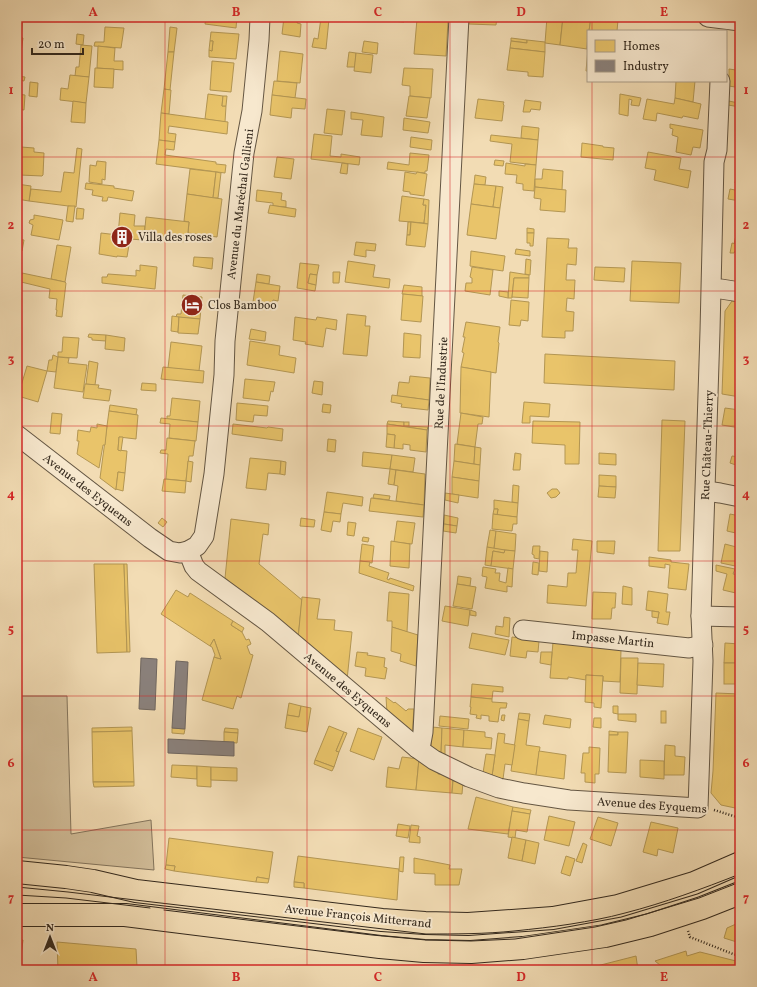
<svg xmlns="http://www.w3.org/2000/svg" width="757" height="987" font-family="Vollkorn,serif">
  <rect width="100%" height="100%" fill="#f2dcb4"/>
  <filter id="stains"><feTurbulence type="fractalNoise" baseFrequency=".005" numOctaves="4"/><feColorMatrix values="0 0 0 0 .2 0 0 0 0 .09 0 0 0 0 .02 0 0 0 .5 -.17"/></filter>
  <radialGradient id="worn" r=".72"><stop offset=".6" stop-color="#630" stop-opacity="0"/><stop offset="1" stop-color="#630" stop-opacity=".3"/></radialGradient>
  <polygon fill="#d2be9a" stroke="#83745c" points="17,696 67,696 71,834 151,820 154,870 17,857"/>
  <g fill="#e9c46a" stroke="#b39653">
    <polygon points="17,17 23,17 21,37 17,37"/>
    <polygon points="206,17 237,17 236,28 205,24"/>
    <polygon points="284,17 298,19 297,23 301,24 300,37 282,34"/>
    <polygon points="386,17 392,17 392,21 386,20"/>
    <polygon points="392,17 405,17 404,22 392,21"/>
    <polygon points="469,17 497,17 496,25 469,24"/>
    <polygon points="547,17 563,17 560,45 545,43"/>
    <polygon points="563,17 591,17 589,31 588,31 587,49 560,45"/>
    <polygon points="591,17 618,20 617,31 589,31"/>
    <polygon points="321,18 329,19 326,49 312,47 314,38 318,39"/>
    <polygon points="417,19 448,21 446,56 414,54"/>
    <polygon points="105,27 124,28 121,48 94,46 95,42 104,42"/>
    <polygon points="170,27 177,28 174,52 168,52"/>
    <polygon points="211,32 239,34 236,59 209,57 209,50 212,51 213,41 210,41"/>
    <polygon points="77,34 84,35 83,45 76,44"/>
    <polygon points="17,37 23,38 20,59 17,59"/>
    <polygon points="511,38 527,40 527,43 511,41"/>
    <polygon points="527,40 545,42 545,52 510,48 511,41 527,43"/>
    <polygon points="588,40 588,71 586,71 588,49 587,49"/>
    <polygon points="210,41 213,41 212,51 209,50"/>
    <polygon points="364,41 378,43 377,54 362,52"/>
    <polygon points="81,45 92,46 89,77 75,76 76,67 79,67"/>
    <polygon points="98,46 115,48 114,61 123,61 123,70 97,68"/>
    <polygon points="510,48 545,52 543,77 528,76 528,72 507,70"/>
    <polygon points="280,51 303,54 300,83 277,81"/>
    <polygon points="168,52 174,52 170,90 164,89"/>
    <polygon points="349,52 356,53 355,67 347,67"/>
    <polygon points="356,53 373,55 371,73 354,71"/>
    <polygon points="212,61 234,63 231,92 210,90"/>
    <polygon points="95,68 114,69 113,88 94,87"/>
    <polygon points="404,68 433,69 431,98 410,96 410,86 402,85"/>
    <polygon points="729,69 736,70 735,87 729,86"/>
    <polygon points="70,75 89,77 86,103 60,100 61,88 68,89"/>
    <polygon points="17,76 25,77 24,81 20,80 18,92 17,92"/>
    <polygon points="274,81 297,83 295,98 272,95"/>
    <polygon points="676,81 695,81 693,102 675,98"/>
    <polygon points="30,82 38,83 37,97 29,96"/>
    <polygon points="738,87 740,87 740,107 728,105 729,101 738,103"/>
    <polygon points="164,89 171,90 169,114 161,113"/>
    <polygon points="17,94 25,95 24,110 17,109"/>
    <polygon points="208,94 223,96 222,106 226,106 225,122 205,119"/>
    <polygon points="620,94 641,98 639,106 631,105 632,100 629,99 628,116 619,114"/>
    <polygon points="272,95 306,99 305,109 292,108 291,118 270,115"/>
    <polygon points="223,96 227,96 226,106 222,106"/>
    <polygon points="409,96 430,98 427,118 406,116"/>
    <polygon points="675,98 701,104 698,119 683,116 682,118 657,113 656,121 643,119 647,99 674,104"/>
    <polygon points="478,99 504,102 503,104 504,105 502,121 475,118"/>
    <polygon points="525,100 541,102 540,110 531,109 530,112 523,112"/>
    <polygon points="73,101 86,103 85,123 71,122"/>
    <polygon points="327,109 345,111 342,135 324,133"/>
    <polygon points="351,112 384,117 382,137 361,135 363,120 351,119"/>
    <polygon points="161,113 228,122 227,134 169,126 168,133 176,134 175,142 159,140"/>
    <polygon points="404,118 430,122 428,133 403,130"/>
    <polygon points="670,124 703,130 700,148 693,147 691,155 676,152 678,137 672,135 673,129 670,128"/>
    <polygon points="522,126 539,128 538,140 521,138"/>
    <polygon points="314,134 332,136 330,156 341,157 341,154 360,157 359,165 311,159"/>
    <polygon points="491,135 538,140 536,165 510,162 512,144 490,141"/>
    <polygon points="411,137 432,140 431,150 410,147"/>
    <polygon points="159,140 175,142 174,150 166,149 165,155 216,162 216,164 226,165 225,173 156,164"/>
    <polygon points="582,143 603,146 603,147 614,148 613,160 581,157"/>
    <polygon points="21,147 34,148 34,152 44,153 43,175 42,176 20,175 20,166 17,166 17,156 21,156"/>
    <polygon points="77,148 82,149 76,207 29,201 31,189 61,192 64,172 74,173"/>
    <polygon points="648,152 681,158 679,169 691,171 688,188 654,180 656,170 645,168"/>
    <polygon points="410,153 429,155 427,171 425,171 425,173 387,169 388,162 409,165"/>
    <polygon points="277,157 294,159 291,179 274,177"/>
    <polygon points="495,160 504,161 503,166 494,165"/>
    <polygon points="97,161 106,162 105,180 102,179 102,184 89,182 90,165 96,166"/>
    <polygon points="739,162 740,162 740,184 735,183"/>
    <polygon points="342,163 348,164 347,174 340,173"/>
    <polygon points="506,163 525,166 525,164 536,165 534,191 523,190 523,184 516,183 517,175 505,174"/>
    <polygon points="190,169 216,172 213,198 187,194"/>
    <polygon points="543,169 563,171 562,190 535,187 535,179 542,179"/>
    <polygon points="216,172 221,173 218,198 213,198"/>
    <polygon points="405,172 416,174 417,172 427,174 424,196 410,194 410,192 403,191"/>
    <polygon points="475,175 486,177 485,185 474,184"/>
    <polygon points="86,183 114,186 114,188 134,191 132,201 108,197 107,201 102,201 103,197 92,195 93,190 85,189"/>
    <polygon points="17,184 31,186 29,201 17,199"/>
    <polygon points="474,184 496,186 493,207 471,204"/>
    <polygon points="496,186 503,187 500,208 493,207"/>
    <polygon points="535,187 566,190 565,212 540,210 541,199 534,198"/>
    <polygon points="730,189 740,191 740,201 728,199"/>
    <polygon points="257,190 282,193 281,200 286,201 286,207 273,206 273,203 256,201"/>
    <polygon points="187,194 222,199 217,237 188,233 189,222 184,221"/>
    <polygon points="402,196 424,199 423,205 426,205 424,223 399,221"/>
    <polygon points="424,199 429,200 428,224 424,223 426,205 423,205"/>
    <polygon points="471,204 500,208 496,239 467,235"/>
    <polygon points="270,205 296,209 295,217 268,213"/>
    <polygon points="68,206 75,206 73,222 66,221"/>
    <polygon points="77,208 84,209 83,219 76,219"/>
    <polygon points="120,213 135,215 134,226 145,226 143,240 130,239 127,257 117,256 117,257 99,254 101,233 118,235"/>
    <polygon points="34,215 63,220 59,240 31,235 33,225 29,223 30,220 34,219"/>
    <polygon points="146,217 189,222 187,242 144,238"/>
    <polygon points="740,218 740,245 734,244"/>
    <polygon points="408,222 411,222 410,235 407,235"/>
    <polygon points="411,222 428,224 425,247 406,245 407,235 410,235"/>
    <polygon points="527,228 534,229 534,233 527,233"/>
    <polygon points="527,233 534,233 533,246 530,246 530,243 527,243"/>
    <polygon points="547,238 569,239 568,248 577,248 576,265 567,264 566,280 575,280 574,299 567,298 566,311 574,312 573,331 565,331 565,338 542,337"/>
    <polygon points="17,239 24,240 22,251 17,250"/>
    <polygon points="356,242 376,244 375,251 366,250 366,257 354,255"/>
    <polygon points="732,243 740,245 740,275 738,275 738,267 740,267 740,254 737,251 735,251 734,253 730,253"/>
    <polygon points="57,245 71,247 65,282 51,279"/>
    <polygon points="516,249 530,251 530,256 515,254"/>
    <polygon points="471,251 505,256 503,271 470,266"/>
    <polygon points="194,257 213,258 212,269 193,266"/>
    <polygon points="526,259 531,260 530,275 525,274"/>
    <polygon points="348,261 375,265 373,277 390,279 389,288 345,282"/>
    <polygon points="632,261 681,263 679,303 630,301"/>
    <polygon points="300,263 319,265 317,275 310,274 308,283 316,285 315,291 297,288"/>
    <polygon points="140,265 157,267 155,289 102,283 102,277 107,277 108,274 136,276 136,270 140,271"/>
    <polygon points="472,267 493,270 490,295 465,291 466,283 472,283 472,278 470,277"/>
    <polygon points="595,267 625,268 624,282 594,280"/>
    <polygon points="333,272 340,272 339,283 333,283"/>
    <polygon points="510,272 529,275 529,278 514,278 512,298 508,298"/>
    <polygon points="22,273 65,282 66,283 62,317 56,316 57,310 56,310 57,299 49,298 50,289 17,281 17,274 22,275"/>
    <polygon points="257,274 270,276 269,284 256,282"/>
    <polygon points="310,274 317,275 316,285 308,283"/>
    <polygon points="514,278 529,278 528,298 512,297"/>
    <polygon points="256,282 280,286 278,301 273,300 272,304 253,302"/>
    <polygon points="404,285 422,287 422,296 402,294"/>
    <polygon points="499,291 508,292 508,298 499,296"/>
    <polygon points="403,294 423,296 421,322 401,320"/>
    <polygon points="183,295 202,297 200,319 176,317 177,314 181,314"/>
    <polygon points="511,300 529,302 528,321 521,320 520,326 509,325"/>
    <polygon points="732,301 740,302 740,397 722,394 725,311"/>
    <polygon points="347,314 366,316 365,326 370,326 367,356 343,354"/>
    <polygon points="172,316 179,317 178,332 171,331"/>
    <polygon points="179,317 200,319 198,334 178,333"/>
    <polygon points="295,317 316,320 317,317 337,320 336,330 326,328 323,347 305,344 306,342 293,340"/>
    <polygon points="466,322 500,327 498,342 499,343 496,373 461,367 464,353 462,352 465,337 463,337"/>
    <polygon points="251,329 266,332 265,341 249,339"/>
    <polygon points="404,333 421,335 420,358 403,357"/>
    <polygon points="89,334 106,335 106,341 92,340 92,338 88,337"/>
    <polygon points="106,335 125,338 124,351 105,349"/>
    <polygon points="63,337 79,338 77,358 58,357 58,352 62,352"/>
    <polygon points="250,341 280,346 279,355 296,358 294,373 247,365"/>
    <polygon points="171,342 202,346 199,371 168,368"/>
    <polygon points="545,354 675,361 674,390 544,383"/>
    <polygon points="53,355 58,357 56,372 47,371 49,360 52,360"/>
    <polygon points="58,357 69,358 68,363 87,365 83,392 54,388"/>
    <polygon points="89,361 98,363 95,385 86,384"/>
    <polygon points="27,366 47,371 38,402 18,396"/>
    <polygon points="163,367 204,371 203,383 161,379"/>
    <polygon points="461,367 491,372 489,417 460,413"/>
    <polygon points="410,376 430,378 429,400 397,396 399,382 409,383"/>
    <polygon points="245,379 275,382 273,392 271,391 269,401 243,398"/>
    <polygon points="314,381 323,382 322,395 312,393"/>
    <polygon points="142,383 156,384 156,391 141,390"/>
    <polygon points="85,384 99,385 98,388 111,390 109,401 83,398"/>
    <polygon points="392,395 429,400 428,410 401,407 402,404 391,402"/>
    <polygon points="172,398 200,401 198,422 167,419 167,416 170,416"/>
    <polygon points="524,402 550,404 549,417 530,416 530,423 522,423"/>
    <polygon points="237,403 268,406 267,416 254,415 253,422 236,420"/>
    <polygon points="323,404 331,405 330,413 322,412"/>
    <polygon points="110,405 137,409 136,415 109,411"/>
    <polygon points="725,408 740,410 740,428 722,425"/>
    <polygon points="109,411 138,415 136,439 119,437 118,450 127,451 125,473 118,472 116,490 100,478"/>
    <polygon points="52,413 62,414 60,434 50,433"/>
    <polygon points="461,413 483,417 482,424 478,424 475,447 457,444"/>
    <polygon points="161,418 198,422 196,441 169,438 170,424 160,423"/>
    <polygon points="662,420 685,421 680,551 658,551"/>
    <polygon points="388,421 404,422 404,426 428,427 427,430 387,424"/>
    <polygon points="533,421 580,422 579,464 565,464 565,445 532,443"/>
    <rect x="404" y="422" width="5" height="4"/>
    <polygon points="97,424 107,426 105,445 103,445 99,468 77,454 79,441 77,441 78,430 90,432 91,427 97,428"/>
    <polygon points="233,424 267,428 268,427 283,429 282,441 232,434"/>
    <polygon points="387,424 427,430 426,452 410,450 410,445 403,444 403,449 394,448 395,435 387,434"/>
    <polygon points="387,434 395,435 394,448 386,447"/>
    <polygon points="119,437 123,437 121,451 118,450"/>
    <polygon points="167,438 195,441 193,456 189,456 186,481 166,479 168,454 160,453 161,450 166,450"/>
    <polygon points="328,439 336,440 335,452 327,451"/>
    <polygon points="455,444 475,447 474,464 454,461"/>
    <polygon points="475,447 481,448 480,465 474,464"/>
    <polygon points="363,452 392,455 390,469 362,466"/>
    <polygon points="515,453 521,454 520,470 513,470"/>
    <polygon points="599,453 616,454 616,465 599,464"/>
    <polygon points="392,455 415,458 413,472 390,469"/>
    <polygon points="732,456 740,457 740,476 736,475 739,466 730,463"/>
    <polygon points="250,458 281,461 280,474 268,473 266,490 246,488"/>
    <polygon points="188,461 193,462 191,482 186,481"/>
    <polygon points="281,461 286,462 285,475 280,474"/>
    <polygon points="454,461 480,465 479,481 452,477"/>
    <polygon points="390,469 396,470 394,485 388,484"/>
    <polygon points="396,470 425,474 424,505 396,501 398,486 394,485"/>
    <polygon points="118,472 125,473 123,491 116,489"/>
    <polygon points="599,475 616,476 616,487 599,486"/>
    <polygon points="452,477 479,481 478,498 452,494"/>
    <polygon points="164,479 186,481 185,493 162,491"/>
    <polygon points="513,485 519,486 518,503 512,502"/>
    <polygon points="599,486 616,487 615,498 598,497"/>
    <polygon points="552,489 557,489 560,493 556,497 551,498 547,493"/>
    <polygon points="327,492 363,497 362,506 343,503 341,514 324,512"/>
    <polygon points="445,493 459,495 458,503 445,500"/>
    <polygon points="374,494 390,496 389,500 373,498"/>
    <polygon points="371,498 424,505 423,517 369,511"/>
    <polygon points="494,500 518,503 517,517 497,515 498,509 494,509"/>
    <polygon points="494,509 498,509 497,515 493,514"/>
    <polygon points="324,512 341,514 340,522 333,521 331,532 321,530"/>
    <polygon points="493,514 517,517 517,524 513,524 512,531 492,529"/>
    <polygon points="730,514 740,516 740,534 727,531"/>
    <polygon points="444,515 458,518 457,526 444,524"/>
    <polygon points="162,518 167,522 163,527 158,523"/>
    <polygon points="301,518 315,520 314,527 300,526"/>
    <polygon points="231,519 269,524 268,535 263,534 259,564 302,600 298,639 225,578"/>
    <polygon points="397,521 415,523 412,544 394,542"/>
    <polygon points="348,522 356,523 354,536 347,535"/>
    <polygon points="444,524 457,526 456,533 443,531"/>
    <polygon points="490,530 496,531 494,549 487,547"/>
    <polygon points="496,531 516,534 515,551 494,549"/>
    <polygon points="363,537 369,538 368,542 362,541"/>
    <polygon points="573,539 592,541 586,606 547,603 548,585 567,587 568,573 576,573 578,550 572,550"/>
    <polygon points="391,541 410,544 409,568 390,566"/>
    <polygon points="597,541 615,541 614,554 597,552"/>
    <polygon points="362,544 374,546 372,563 360,561"/>
    <polygon points="725,544 740,548 740,567 721,563"/>
    <polygon points="533,546 540,546 539,559 534,558 534,555 532,554"/>
    <polygon points="487,547 505,550 504,553 493,551 491,566 485,565"/>
    <polygon points="505,550 515,551 513,569 491,566 493,551 504,553"/>
    <polygon points="540,551 548,552 547,572 539,571"/>
    <polygon points="649,557 671,560 671,562 689,564 686,590 668,588 670,565 665,564 665,568 649,566"/>
    <polygon points="360,561 370,562 369,566 389,573 387,579 389,580 390,578 414,586 413,591 359,573"/>
    <polygon points="533,562 539,563 538,575 532,574"/>
    <polygon points="94,564 124,564 127,652 97,653"/>
    <polygon points="124,564 127,564 130,652 127,652"/>
    <polygon points="716,565 735,569 733,574 740,575 740,594 723,590 727,574 716,571"/>
    <polygon points="483,567 496,569 495,573 500,573 499,581 506,583 508,568 513,569 512,587 507,586 507,592 485,588 487,577 482,576"/>
    <polygon points="458,576 471,578 470,586 457,584"/>
    <polygon points="457,584 476,587 472,609 453,606"/>
    <polygon points="623,586 632,588 632,605 622,604"/>
    <polygon points="176,590 188,597 190,593 233,621 231,625 242,632 246,640 249,639 251,644 247,646 250,654 253,655 241,698 237,696 233,709 202,700 214,657 221,659 214,639 210,646 161,614"/>
    <polygon points="648,591 668,594 666,612 670,612 668,625 657,623 659,612 646,610"/>
    <polygon points="389,592 409,594 407,632 392,627 392,621 387,621"/>
    <polygon points="593,592 616,593 615,608 612,608 611,619 592,619"/>
    <polygon points="302,597 320,599 317,619 335,620 334,630 352,632 347,680 298,639"/>
    <polygon points="445,606 470,610 468,626 442,621"/>
    <polygon points="470,610 476,612 476,616 470,615"/>
    <polygon points="652,611 659,612 658,618 652,617"/>
    <polygon points="504,617 510,618 509,637 495,634 496,626 503,627"/>
    <polygon points="233,621 244,628 242,632 231,625"/>
    <polygon points="392,627 418,635 416,666 400,661 401,654 391,651"/>
    <polygon points="472,633 509,640 505,655 469,648"/>
    <polygon points="512,637 539,641 538,652 527,651 526,658 510,656"/>
    <polygon points="214,639 221,659 214,657 215,655 212,647 210,646"/>
    <polygon points="553,642 621,650 620,682 603,681 603,676 586,675 586,680 568,677 568,679 550,678"/>
    <polygon points="725,643 740,644 740,663 724,663"/>
    <polygon points="357,652 368,653 367,655 385,658 384,667 387,668 385,679 365,676 366,668 355,666"/>
    <polygon points="541,652 552,652 551,665 540,663"/>
    <polygon points="621,658 638,658 637,694 620,693"/>
    <polygon points="638,663 664,664 663,687 637,685"/>
    <rect x="724" y="663" width="16" height="21"/>
    <polygon points="586,675 603,676 601,708 594,707 594,703 585,702"/>
    <polygon points="472,684 503,687 503,692 493,691 492,699 471,697"/>
    <polygon points="716,693 740,694 740,809 721,805 711,793 713,771"/>
    <polygon points="386,697 394,703 395,702 406,711 408,709 414,709 412,735 387,713"/>
    <polygon points="471,697 492,699 492,702 507,703 506,708 500,708 498,722 489,721 489,716 481,715 481,719 476,718 477,715 470,714 471,707 470,707"/>
    <polygon points="289,703 301,706 299,717 287,715"/>
    <polygon points="301,706 311,708 307,732 285,728 287,715 299,717"/>
    <polygon points="613,706 618,706 618,714 613,713"/>
    <rect x="661" y="711" width="5" height="12"/>
    <polygon points="519,713 530,714 529,721 518,719"/>
    <polygon points="618,714 636,714 636,722 618,720"/>
    <polygon points="502,715 505,715 504,721 501,720"/>
    <polygon points="545,715 571,719 570,728 543,724"/>
    <polygon points="440,716 469,719 468,729 439,726"/>
    <polygon points="594,718 601,718 601,728 593,727"/>
    <polygon points="518,719 529,721 526,745 540,747 536,775 511,771"/>
    <polygon points="329,726 344,732 336,751 339,752 334,767 315,760"/>
    <polygon points="132,727 132,731 92,732 92,728"/>
    <polygon points="432,727 442,728 441,754 431,749"/>
    <polygon points="172,728 185,729 184,734 172,733"/>
    <polygon points="225,728 238,729 238,733 224,732"/>
    <polygon points="358,728 382,737 374,760 350,751"/>
    <polygon points="442,728 464,730 463,747 445,745 445,756 441,754"/>
    <polygon points="464,730 485,732 485,737 492,738 491,749 463,747"/>
    <polygon points="132,731 134,782 93,782 92,732"/>
    <polygon points="609,731 618,732 618,735 609,735"/>
    <polygon points="224,732 238,733 237,743 224,742"/>
    <polygon points="344,732 347,733 339,752 336,751"/>
    <polygon points="618,732 628,732 626,773 608,772 609,735 618,735"/>
    <polygon points="498,733 505,734 504,743 515,745 512,765 505,764 503,779 492,776"/>
    <polygon points="665,745 675,746 675,756 685,757 684,775 664,775"/>
    <polygon points="589,747 600,748 599,774 595,774 595,783 585,782 585,773 581,773 583,753 589,753"/>
    <polygon points="539,751 566,755 564,779 536,775"/>
    <polygon points="486,754 495,755 492,776 483,773"/>
    <polygon points="402,757 419,759 416,790 386,787 388,767 399,769"/>
    <polygon points="419,759 438,770 438,774 453,775 452,793 416,790"/>
    <polygon points="315,760 334,767 332,771 314,764"/>
    <polygon points="640,760 664,761 664,779 640,777"/>
    <polygon points="172,765 197,766 197,779 171,777"/>
    <polygon points="197,766 211,767 211,787 197,786"/>
    <polygon points="211,767 237,768 237,781 211,780"/>
    <polygon points="453,781 463,782 462,794 452,793"/>
    <polygon points="93,782 134,782 134,786 94,787"/>
    <polygon points="476,797 513,807 508,834 468,829"/>
    <polygon points="513,807 531,810 530,814 512,811"/>
    <polygon points="512,811 530,814 527,832 516,830 515,838 508,837"/>
    <polygon points="549,816 575,822 569,846 544,840"/>
    <polygon points="598,817 618,823 611,846 590,839"/>
    <polygon points="651,822 678,828 673,853 658,849 657,856 643,852"/>
    <polygon points="398,824 410,826 408,838 396,836"/>
    <polygon points="411,825 419,826 417,836 420,837 420,843 409,842"/>
    <polygon points="512,837 526,840 522,861 508,858"/>
    <polygon points="169,838 273,852 269,879 257,877 256,882 174,871 175,866 166,865"/>
    <polygon points="526,840 539,843 535,864 522,861"/>
    <polygon points="583,843 587,845 582,863 576,861"/>
    <polygon points="298,856 399,869 397,900 304,888 304,883 294,882"/>
    <polygon points="566,856 575,859 570,876 561,873"/>
    <polygon points="400,857 404,857 403,872 399,871"/>
    <polygon points="414,858 450,865 449,869 462,869 459,885 435,885 435,874 414,873"/>
    <polygon points="166,865 175,866 174,871 165,869"/>
    <polygon points="257,877 269,879 268,883 256,882"/>
    <polygon points="294,882 304,883 304,888 294,887"/>
    <polygon points="736,924 740,926 740,943 724,938 727,928"/>
    <polygon points="17,939 23,940 21,956 17,956"/>
    <polygon points="57,942 136,949 137,967 109,969 109,970 58,970"/>
    <polygon points="686,951 687,956 700,952 740,962 740,970 700,969 697,970 666,970 655,961"/>
    <polygon points="636,956 638,970 572,970 589,968"/>
    <polygon points="651,968 654,970 641,970"/>
  </g>
  <g fill="#8a817c" stroke="#706760">
    <polygon points="141,658 157,659 155,710 139,709"/>
    <polygon points="176,661 188,662 185,729 172,728"/>
    <polygon points="168,739 234,742 234,756 168,753"/>
  </g>
  <g fill="none" stroke-linecap="round" stroke-linejoin="round">
    <g stroke="#645643" stroke-width="21">
      <g id="minor">
        <polyline points="708,17 740,21"/>
        <polyline points="712,289 721,289 740,292"/>
        <polyline points="17,435 150,538 169,551 180,553 188,551 197,546 204,536 214,474 224,375 225,341 244,153 252,111 259,40 260,17"/>
        <polyline points="706,491 720,493 740,497"/>
        <polyline points="188,551 194,566 198,571 268,622 417,748 434,760 469,777 499,788 524,793 569,800 698,808 703,661 701,616 710,331 714,162 717,150 720,81"/>
        <polyline points="701,616 740,617"/>
        <polyline points="523,630 689,648 703,645"/>
        <polyline points="417,748 421,743 423,732 459,17"/>
      </g>
    </g>
    <g stroke="#34291d" stroke-width="24">
      <g id="major">
        <polyline points="17,872 66,877 93,881 136,891 382,920 425,923 468,924 553,918 618,906 694,883 740,863"/>
        <polyline points="17,915 125,915 380,947 424,951 471,952 523,948 605,936 650,925 702,908 740,893"/>
      </g>
    </g>
    <g stroke="#34291d" stroke-width="2.5" stroke-dasharray="1 2" stroke-linecap="butt">
      <polyline points="714,810 740,818"/>
      <polyline points="688,931 690,937 733,954 740,956"/>
    </g>
    <use href="#minor" stroke="#f7e8ce" stroke-width="19"/>
    <use href="#major" stroke="#f2dcb4" stroke-width="22"/>
    <g stroke="#34291d" stroke-width="1">
      <path d="M17,887L68,892L152,902L426,934C455,934 485,934 514,931C533,929 552,927 571,924C589,921 607,918 625,913C664,903 702,889 740,874"/>
      <polyline points="17,895 66,898 150,908"/>
      <polyline points="164,910 372,935 426,940 471,941 515,939 595,927 626,920 699,898 740,882"/>
    </g>
  </g>
  <path fill="none" stroke="#d62828" stroke-width="1" stroke-opacity="0.55" d="M165,17V970M307,17V970M450,17V970M592,17V31M592,81V970M17,157H740M17,291H740M17,426H740M17,561H740M17,696H740M17,830H740"/>
  <defs>
    <g id="building-disc" transform="scale(1.15)"><circle r="9.5" fill="#8f2418" stroke="#f7e8ce"/><path d="M-4-6H4V6H1V3H-1V6H-4ZM-2.5-4.3h1.7v1.8h-1.7ZM.8-4.3h1.7v1.8H.8ZM-2.5-1h1.7V.8h-1.7ZM.8-1h1.7V.8H.8Z" fill="#fff"/></g>
    <g id="hotel-disc" transform="scale(1.15)"><circle r="9.5" fill="#8f2418" stroke="#f7e8ce"/><path d="M-6-4.5h1.5V1H6V5H4.5V3h-9V5H-6ZM-4 0a1.8 1.8 0 1 1 3.6 0ZM.5 0V-2.5h3Q6-2.5 6 0Z" fill="#fff"/></g>
  </defs>
  <g fill-rule="evenodd">
    <use href="#building-disc" x="122" y="237"/>
    <use href="#hotel-disc" x="192" y="305"/>
  </g>
  <g text-anchor="middle" stroke-width="4" stroke-linejoin="round" paint-order="stroke">
    <g font-size="12" fill="#34291d" stroke="#f7e8ce">
      <text transform="translate(240 204) rotate(-83)" y="4">Avenue du Maréchal Gallieni</text>
      <text transform="translate(441 383) rotate(-87)" y="4">Rue de l'Industrie</text>
      <text transform="translate(707 445) rotate(-88)" y="4">Rue Château-Thierry</text>
      <text transform="translate(88 490) rotate(38)" y="4">Avenue des Eyquems</text>
      <text transform="translate(613 639) rotate(6)" y="4">Impasse Martin</text>
      <text transform="translate(348 690) rotate(40)" y="4">Avenue des Eyquems</text>
      <text transform="translate(652 805) rotate(4)" y="4">Avenue des Eyquems</text>
      <text transform="translate(358 916) rotate(6)" y="4">Avenue François Mitterrand</text>
    </g>
    <g font-size="12" fill="#34291d" stroke="#f7e8ce" text-anchor="start">
      <text x="138" y="241">Villa des roses</text>
      <text x="208" y="309">Clos Bamboo</text>
    </g>
  </g>
  <rect width="757" height="987" fill="none" stroke="#f2dcb4" stroke-width="44"/>
  <rect x="587" y="30" width="140" height="52" fill="#f7e8ce" stroke="#a99c87"/>
  <rect x="595" y="40" width="20" height="12" fill="#e9c46a" stroke="#a99c87"/>
  <text x="623" y="50" font-size="12" fill="#34291d">Homes</text>
  <rect x="595" y="60" width="20" height="12" fill="#8a817c" stroke="#a99c87"/>
  <text x="623" y="70" font-size="12" fill="#34291d">Industry</text>
  <g transform="translate(50 937)" stroke="#f7e8ce" stroke-width="3" paint-order="stroke">
  <path d="M0-3L7 15L0 10L-7 15Z" fill="#34291d"/>
  <text y="-6" font-size="11" font-weight="bold" text-anchor="middle" fill="#34291d">N</text>
  </g>
  <path d="M32 48v6h51v-6" fill="none" stroke="#34291d" stroke-width="2"/>
  <text x="38" y="48" font-size="12" fill="#34291d" stroke="#f7e8ce" stroke-width="3" paint-order="stroke">20 m</text>
  <rect x="22" y="22" width="713" height="943" fill="none" stroke="#d62828" stroke-width="1.5"/>
  <g font-size="13" text-anchor="middle" font-weight="bold" fill="#d62828">
    <text x="93" y="16">A</text>
    <text x="236" y="16">B</text>
    <text x="378" y="16">C</text>
    <text x="521" y="16">D</text>
    <text x="664" y="16">E</text>
    <text x="11" y="94">1</text>
    <text x="746" y="94">1</text>
    <text x="11" y="229">2</text>
    <text x="746" y="229">2</text>
    <text x="11" y="363">3</text>
    <text x="746" y="363">3</text>
    <text x="11" y="498">4</text>
    <text x="746" y="498">4</text>
    <text x="11" y="633">5</text>
    <text x="746" y="633">5</text>
    <text x="11" y="767">6</text>
    <text x="746" y="767">6</text>
    <text x="11" y="902">7</text>
    <text x="746" y="902">7</text>
    <text x="93" y="981">A</text>
    <text x="236" y="981">B</text>
    <text x="378" y="981">C</text>
    <text x="521" y="981">D</text>
    <text x="664" y="981">E</text>
  </g>
  <rect width="100%" height="100%" filter="url(#stains)"/>
  <rect width="100%" height="100%" fill="url(#worn)"/>
</svg>
